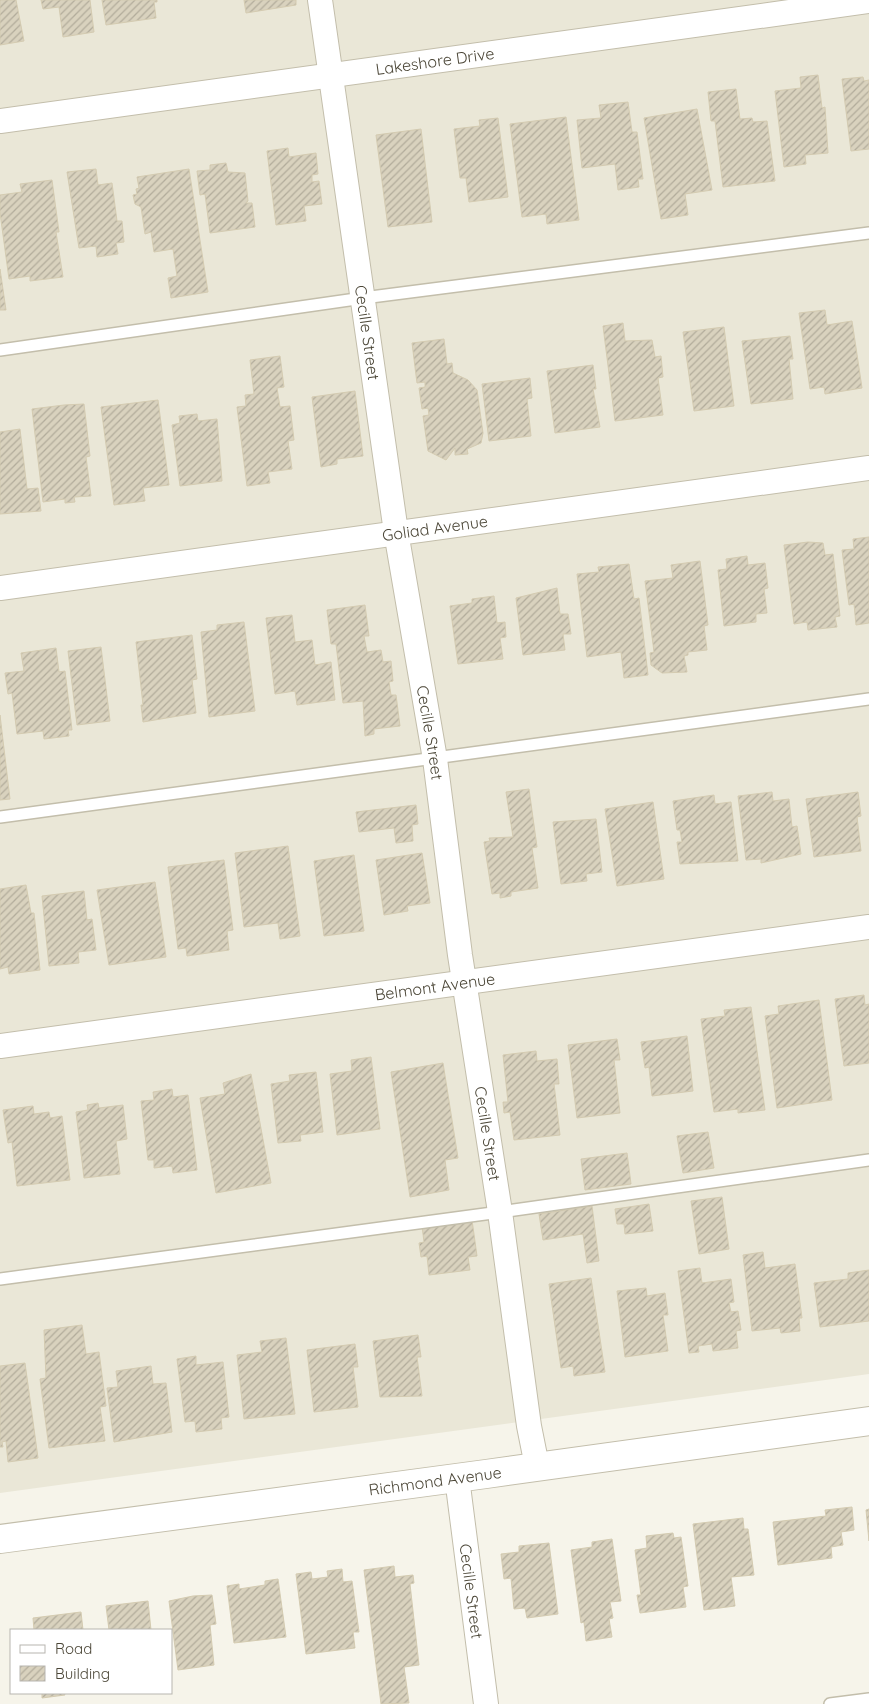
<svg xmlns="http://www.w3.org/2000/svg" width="869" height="1704" font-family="Quicksand,sans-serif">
  <defs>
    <pattern id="building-hatch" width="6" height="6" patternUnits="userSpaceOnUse" patternTransform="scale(1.25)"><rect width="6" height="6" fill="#d9d2be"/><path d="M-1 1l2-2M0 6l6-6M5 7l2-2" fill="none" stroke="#b2ac9b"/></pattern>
  </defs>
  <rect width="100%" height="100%" fill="#f6f4ea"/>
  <polygon fill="#eae7d7" points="0,0 869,0 869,1374 0,1493"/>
  <g fill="url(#building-hatch)" stroke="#d4cbb1">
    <polygon points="0,0 16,0 24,41 0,45"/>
    <polygon points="41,0 90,0 94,32 63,37 59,7 43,9"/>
    <polygon points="102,0 157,0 157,2 154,2 156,18 106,25"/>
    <polygon points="244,0 296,0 296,5 246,13"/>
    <polygon points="818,75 822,108 825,107 828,153 805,155 806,164 784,167 775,91 801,88 800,77"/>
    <polygon points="863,77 864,81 869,80 869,149 851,151 842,79"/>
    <polygon points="736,89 740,119 752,118 753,122 767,121 775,181 723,187 715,121 711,121 708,92"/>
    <polygon points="628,102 632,132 637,132 643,179 638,179 639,187 618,190 615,164 582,168 577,120 601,118 599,105"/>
    <polygon points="697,109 712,190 685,194 688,215 661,219 644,118"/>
    <polygon points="566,117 579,220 547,224 546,214 522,217 510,124"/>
    <polygon points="498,118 508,197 469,202 466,178 460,178 454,129 480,126 479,120"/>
    <polygon points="421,129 432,222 388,227 376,135"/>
    <polygon points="288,148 289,157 316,153 318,174 312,175 312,182 319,181 322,204 304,206 306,221 276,225 267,151"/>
    <polygon points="226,163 228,172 245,173 248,201 246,203 252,203 255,227 210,233 205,194 200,195 197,171 210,170 210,165"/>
    <polygon points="96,169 98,185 112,183 117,221 122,221 124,242 116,243 118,254 97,257 96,246 79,248 67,172"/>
    <polygon points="189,169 208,292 171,298 168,278 177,276 173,249 154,252 151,232 145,234 141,207 135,204 133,195 137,194 136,189 139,188 137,177"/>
    <polygon points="52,180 59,232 56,232 63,277 30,281 30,276 9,279 0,213 0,195 22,192 20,184"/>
    <polygon points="0,269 6,310 0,310"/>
    <polygon points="825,310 827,325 852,321 862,388 825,394 824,387 810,389 799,313"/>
    <polygon points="623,323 625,341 652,340 655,357 661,356 663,377 658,378 663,415 615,421 603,326"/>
    <polygon points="724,327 734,406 694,411 683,332"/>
    <polygon points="790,336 793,359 789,359 793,399 751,404 742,341"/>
    <polygon points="444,339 447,364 452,363 453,373 468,380 477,390 483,433 481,443 467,449 468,454 455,455 455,448 446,460 428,451 423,416 429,415 428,408 422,409 419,388 425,387 425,382 417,383 412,343"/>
    <polygon points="280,356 284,387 277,388 280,407 290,406 294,440 288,441 292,469 268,472 270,483 247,486 237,407 246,406 245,395 254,394 250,360"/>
    <polygon points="593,365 596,389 593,389 600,427 555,433 547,371"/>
    <polygon points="530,378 532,398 527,399 531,436 489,441 482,384"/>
    <polygon points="355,391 363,456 337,459 337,464 321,467 312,397"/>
    <polygon points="158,400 169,485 143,488 145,501 114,505 101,407"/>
    <polygon points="84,404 90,456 86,457 91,496 74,497 75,502 65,503 65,499 43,502 32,409 64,405"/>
    <polygon points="197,414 198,421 217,419 222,481 180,486 172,425 180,423 179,416"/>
    <polygon points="20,429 27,489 38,488 41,511 0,514 0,432"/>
    <polygon points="869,537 869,623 856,625 854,604 849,605 842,550 854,549 853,539"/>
    <polygon points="808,542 823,543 825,555 833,554 840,616 835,617 837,627 808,630 807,622 794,624 784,545"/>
    <polygon points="747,556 748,565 765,563 768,588 764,589 767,613 756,614 756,622 724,626 718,570 727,569 726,559"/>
    <polygon points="700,561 708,625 704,626 707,650 688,652 688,655 684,656 687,672 662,673 651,665 650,653 654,652 645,581 673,578 671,565"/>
    <polygon points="629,564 634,599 639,598 648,675 624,678 621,652 587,657 577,574 599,572 598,567"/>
    <polygon points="557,588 560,614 568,614 571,634 563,634 565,650 523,655 516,598"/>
    <polygon points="494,596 497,623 505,622 506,637 500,638 503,659 458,664 450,606 472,603 472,599"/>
    <polygon points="365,605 369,636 364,636 367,652 381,650 383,662 391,661 393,681 389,682 391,695 396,695 400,726 374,729 374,734 365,736 363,701 343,703 336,644 331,644 327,610"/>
    <polygon points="292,615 295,642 312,640 315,665 331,662 335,700 297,705 295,691 275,694 266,618"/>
    <polygon points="244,622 255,711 209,717 201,632 217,630 217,625"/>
    <polygon points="192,635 197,679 192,680 196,713 143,722 141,705 143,705 136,642"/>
    <polygon points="101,647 110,721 77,725 68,651"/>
    <polygon points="56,648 59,672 65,671 72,730 68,730 69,736 44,739 43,731 17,734 12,693 8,694 5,673 24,671 21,653"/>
    <polygon points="0,715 10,799 0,800"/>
    <polygon points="529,789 537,847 532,848 538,888 511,892 511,896 500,898 500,893 492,894 484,842 490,841 489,838 513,837 506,792"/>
    <polygon points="772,792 773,801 789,799 792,827 797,826 801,854 761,863 761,859 746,860 738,796"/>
    <polygon points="858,792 861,816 857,817 861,851 814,857 806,799"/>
    <polygon points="714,795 715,804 731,802 738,861 680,864 677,842 682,842 680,830 677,830 673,801"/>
    <polygon points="653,802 664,879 617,886 605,809"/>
    <polygon points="416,805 418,824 412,825 413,841 396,843 394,828 359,832 356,812"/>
    <polygon points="596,819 602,872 586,874 587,881 561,884 553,822"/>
    <polygon points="288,846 300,936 280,939 278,923 244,927 235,853"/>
    <polygon points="422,853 430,903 407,906 408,911 384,915 376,860"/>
    <polygon points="354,855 364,931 324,936 314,861"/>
    <polygon points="224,860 233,930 227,931 229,950 187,956 186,948 178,949 168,867"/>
    <polygon points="155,882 166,957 109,965 97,890"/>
    <polygon points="26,885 31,913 34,913 40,970 9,974 8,967 0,969 0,889"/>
    <polygon points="84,891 87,920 92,919 96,950 78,952 79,963 49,966 42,896"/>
    <polygon points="864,995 865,1005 869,1004 869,1063 844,1066 835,999"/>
    <polygon points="819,1000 832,1100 777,1108 765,1016 779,1014 778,1006"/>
    <polygon points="751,1007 765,1110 738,1113 738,1109 714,1112 701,1019 725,1016 724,1010"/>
    <polygon points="687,1036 693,1091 652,1096 649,1067 645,1068 641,1042"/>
    <polygon points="617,1039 620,1060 614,1060 620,1113 577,1118 568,1045"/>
    <polygon points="536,1051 537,1061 557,1059 559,1084 554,1084 560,1135 514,1140 510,1112 504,1113 503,1102 508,1102 503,1055"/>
    <polygon points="371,1057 380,1129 337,1135 330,1074 352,1071 351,1060"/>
    <polygon points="443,1063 458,1158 445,1160 449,1190 410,1197 391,1072"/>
    <polygon points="316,1072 323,1132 300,1135 301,1141 278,1143 271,1084 290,1081 289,1075"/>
    <polygon points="251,1074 271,1183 216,1193 200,1098 225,1094 223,1083"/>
    <polygon points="172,1089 173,1097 188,1095 197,1170 173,1173 172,1166 154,1168 154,1160 148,1160 141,1101 154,1100 153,1092"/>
    <polygon points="98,1103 99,1108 123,1105 127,1139 116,1141 120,1174 84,1178 76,1112 88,1110 87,1105"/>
    <polygon points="33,1106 34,1114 49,1112 50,1118 62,1116 70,1180 17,1186 12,1142 8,1143 3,1110"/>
    <polygon points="708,1132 714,1168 683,1173 677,1136"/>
    <polygon points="627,1153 631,1184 585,1190 581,1159"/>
    <polygon points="722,1197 729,1249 699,1254 691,1201"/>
    <polygon points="649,1204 653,1231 625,1234 624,1224 617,1224 615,1209"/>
    <polygon points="592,1206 599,1261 587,1263 583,1234 543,1240 539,1214"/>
    <polygon points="472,1220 477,1256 468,1257 470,1270 429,1275 427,1256 421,1257 419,1243 424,1242 422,1226"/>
    <polygon points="763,1252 765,1268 795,1264 802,1318 799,1318 800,1331 781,1333 780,1328 752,1331 743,1255"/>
    <polygon points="700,1268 702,1283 731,1279 734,1302 729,1303 731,1312 738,1311 741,1330 736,1331 738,1348 713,1351 712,1344 698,1346 699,1352 689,1353 678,1271"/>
    <polygon points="869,1270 869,1321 820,1327 814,1283 848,1279 848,1273"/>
    <polygon points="591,1278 605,1372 574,1376 573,1366 561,1368 549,1284"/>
    <polygon points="646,1288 647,1296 665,1293 668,1315 663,1315 668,1351 625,1357 617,1291"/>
    <polygon points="82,1325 86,1354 99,1352 106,1406 100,1407 105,1441 49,1448 40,1379 46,1378 44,1330"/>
    <polygon points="418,1335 421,1357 417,1357 422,1396 380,1397 373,1341"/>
    <polygon points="286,1338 295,1414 244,1419 237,1355 262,1352 260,1341"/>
    <polygon points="355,1344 358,1367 353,1367 358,1407 314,1412 307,1350"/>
    <polygon points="196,1356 196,1365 223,1362 229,1417 221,1418 222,1429 196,1432 195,1421 185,1422 177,1359"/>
    <polygon points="25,1363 38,1458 8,1462 6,1441 2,1442 3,1447 0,1447 0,1366"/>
    <polygon points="151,1366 153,1384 166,1383 172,1432 114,1442 107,1388 118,1387 116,1371"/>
    <polygon points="852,1507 854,1530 841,1532 843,1545 831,1547 832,1558 778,1565 773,1522 826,1516 825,1510"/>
    <polygon points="869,1509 869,1541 866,1510"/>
    <polygon points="743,1518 744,1529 748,1529 754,1575 731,1577 735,1606 704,1610 693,1524"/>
    <polygon points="673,1533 674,1538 681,1537 688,1586 683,1587 686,1607 640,1613 637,1595 641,1595 635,1550 647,1548 646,1536"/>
    <polygon points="612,1539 621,1601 610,1602 613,1618 609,1619 612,1637 586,1641 584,1622 581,1623 571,1550 592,1547 592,1542"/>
    <polygon points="549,1543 558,1614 527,1618 525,1608 514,1609 511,1578 504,1579 501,1554 519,1552 519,1546"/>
    <polygon points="394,1566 395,1577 413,1575 414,1583 410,1584 419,1665 404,1667 409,1703 381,1704 364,1570"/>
    <polygon points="342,1569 343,1582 352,1581 359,1632 353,1632 355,1648 306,1654 296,1574 311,1572 312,1579 328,1577 327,1571"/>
    <polygon points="278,1579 286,1637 234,1643 227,1586 239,1584 239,1589 265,1585 265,1581"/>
    <polygon points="212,1595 216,1624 210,1625 214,1665 178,1670 169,1601 193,1596"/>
    <polygon points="148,1601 151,1630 109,1630 106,1606"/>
    <polygon points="81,1612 83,1630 34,1630 33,1618"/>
    <polygon points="42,1693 64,1693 65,1695 42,1698"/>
  </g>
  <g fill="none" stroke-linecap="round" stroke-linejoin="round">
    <g stroke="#c3beab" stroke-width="14">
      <g id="service">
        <polyline points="0,350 363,298 869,233"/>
        <polyline points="0,817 869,699"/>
        <polyline points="0,1279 500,1212 869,1160"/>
        <polyline points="830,1704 869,1699"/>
      </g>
    </g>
    <g stroke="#c3beab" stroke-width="26">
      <g id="minor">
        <path id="s1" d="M320,0L396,532L435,759L460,955L500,1212L529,1426L537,1466"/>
        <path id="s2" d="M0,121L869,1"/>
        <path id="s3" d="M0,588L869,468"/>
        <path id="s4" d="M0,1046L869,927"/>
        <path id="s5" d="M457,1478L486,1704"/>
      </g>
    </g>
    <g stroke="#c3beab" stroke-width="30">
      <g id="tertiary">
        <path id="s6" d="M0,1539L486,1474L869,1421"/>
      </g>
    </g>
    <use href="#service" stroke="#fff" stroke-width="11"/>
    <use href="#minor" stroke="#fff" stroke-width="24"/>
    <use href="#tertiary" stroke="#fff" stroke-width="28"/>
  </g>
  <g text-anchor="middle" stroke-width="4.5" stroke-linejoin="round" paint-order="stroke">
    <g font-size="16" fill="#4b4637" stroke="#fff">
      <text dy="6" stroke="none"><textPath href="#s2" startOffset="439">Lakeshore Drive</textPath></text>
      <text dy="6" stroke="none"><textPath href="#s1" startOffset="336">Cecille Street</textPath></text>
      <text dy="6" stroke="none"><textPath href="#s3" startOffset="439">Goliad Avenue</textPath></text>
      <text dy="6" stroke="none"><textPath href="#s1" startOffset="741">Cecille Street</textPath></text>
      <text dy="6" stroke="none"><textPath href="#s4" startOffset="439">Belmont Avenue</textPath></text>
      <text dy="6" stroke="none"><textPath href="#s1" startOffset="1146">Cecille Street</textPath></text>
      <text dy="6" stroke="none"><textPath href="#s6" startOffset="439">Richmond Avenue</textPath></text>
      <text dy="6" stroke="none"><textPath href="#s5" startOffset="114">Cecille Street</textPath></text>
    </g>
  </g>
  <rect x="10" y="1629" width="162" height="65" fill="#ffffff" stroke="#b7b5af"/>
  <rect x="20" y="1645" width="25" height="8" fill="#ffffff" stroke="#b7b5af"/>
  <text x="55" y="1654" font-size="15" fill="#4b4637">Road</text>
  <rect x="20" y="1666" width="25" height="15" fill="url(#building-hatch)" stroke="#b7b5af"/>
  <text x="55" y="1679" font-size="15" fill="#4b4637">Building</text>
</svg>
